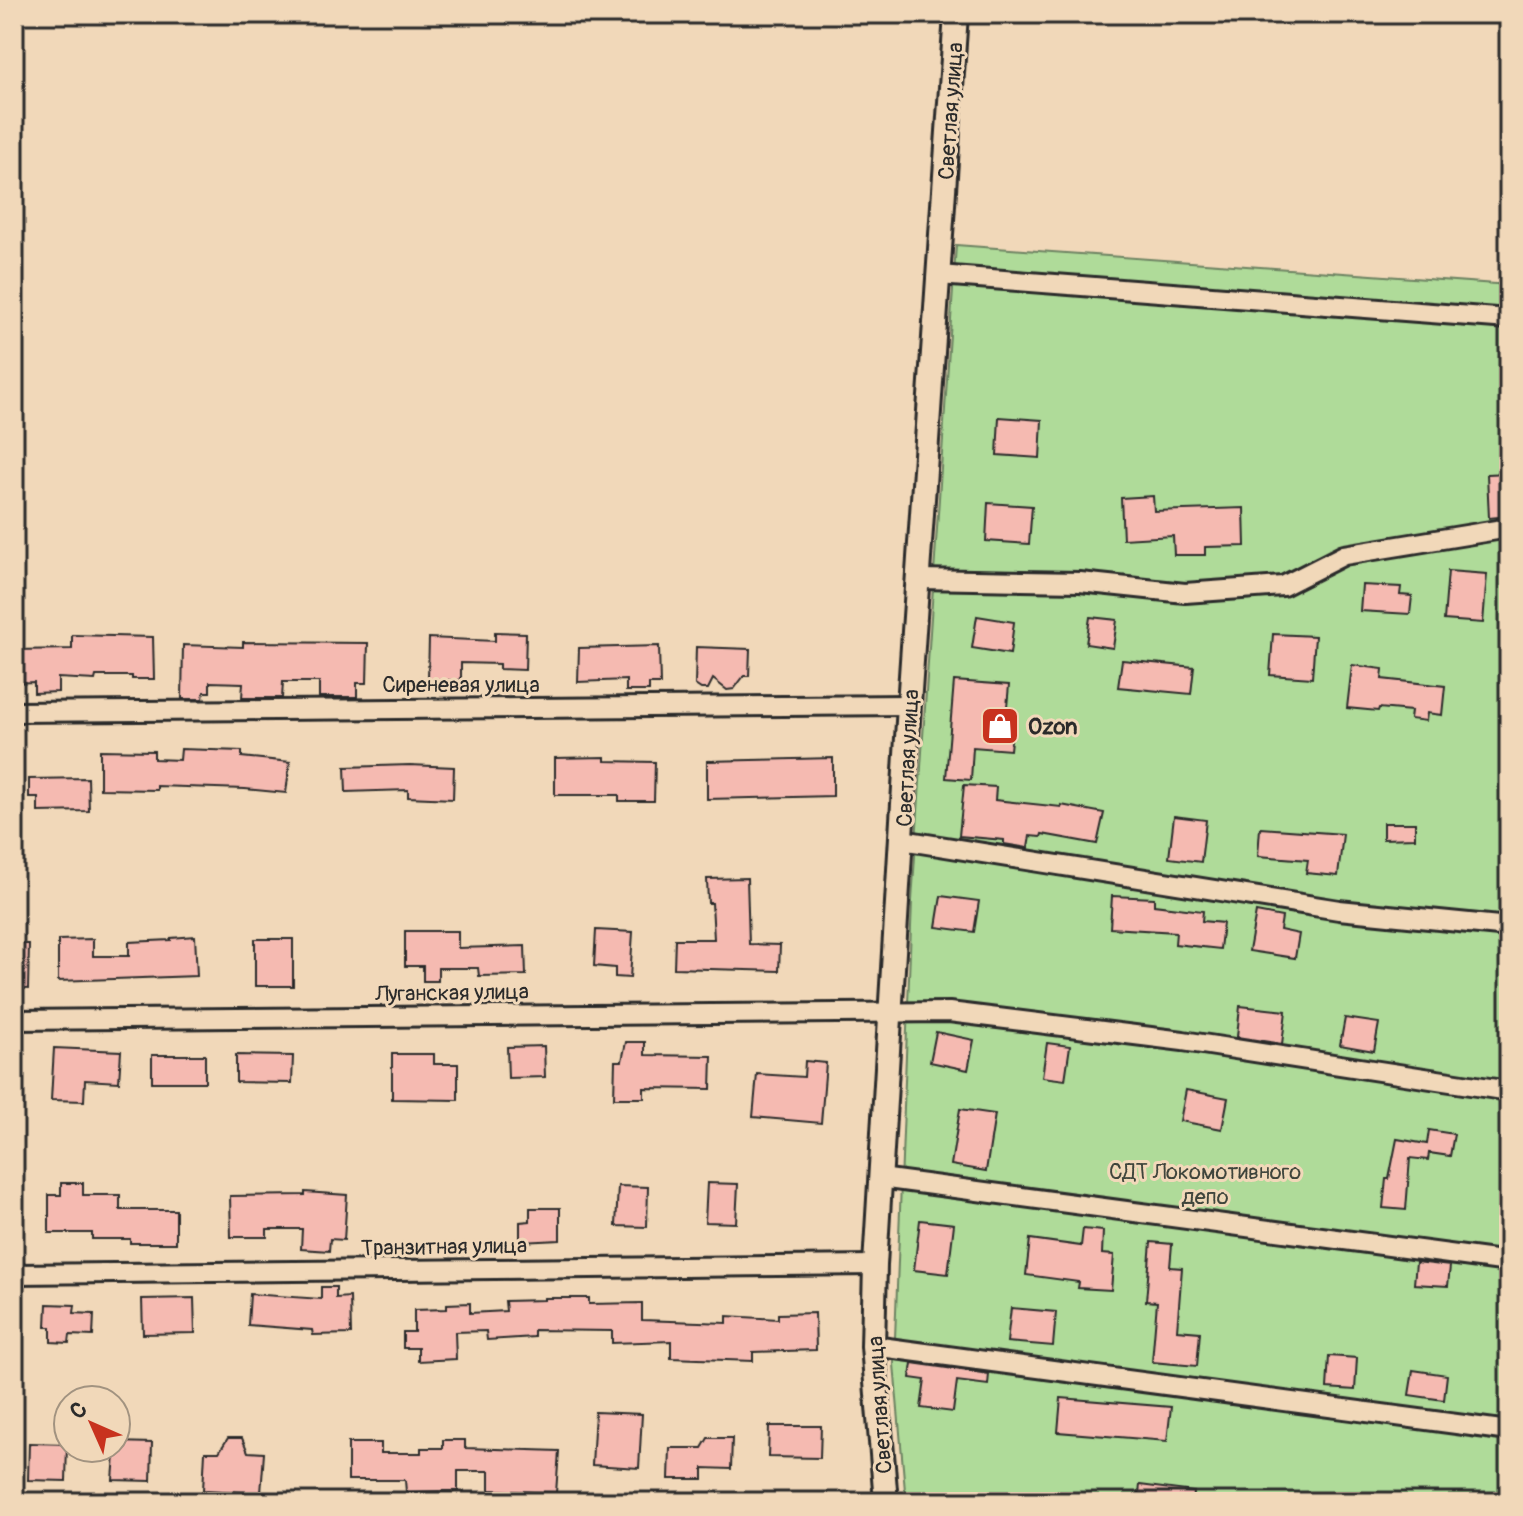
<svg xmlns="http://www.w3.org/2000/svg" width="1523" height="1516" font-family="Pangolin,sans-serif">
  <rect width="100%" height="100%" fill="#f1d8b9"/>
  <filter id="ink" filterUnits="userSpaceOnUse"><feTurbulence type="fractalNoise" baseFrequency=".0125" numOctaves="2"/><feDisplacementMap in="SourceGraphic" scale="16" xChannelSelector="R" yChannelSelector="G"/><feConvolveMatrix kernelMatrix="1 2 1 2 8 2 1 2 1" color-interpolation-filters="sRGB"/></filter>
  <g filter="url(#ink)">
    <polygon fill="#afdb99" stroke="#6d8362" stroke-width="2" points="956,245 1509,285 1509,1502 906,1502 894,1364 912,901"/>
    <g fill="#f5bab1" stroke="#2b2b2b" stroke-width="2">
      <polygon points="999,417 1042,420 1040,458 997,455"/>
      <polygon points="1509,473 1509,516 1489,518 1487,474"/>
      <polygon points="1153,496 1154,511 1244,508 1245,546 1205,547 1205,555 1174,555 1173,536 1123,539 1121,498"/>
      <polygon points="988,503 1032,506 1029,544 986,541"/>
      <polygon points="1448,571 1487,574 1483,623 1444,620"/>
      <polygon points="1362,585 1401,587 1400,595 1412,596 1410,614 1360,611"/>
      <polygon points="977,616 1014,622 1010,654 972,648"/>
      <polygon points="1090,617 1117,620 1113,648 1086,644"/>
      <polygon points="495,632 526,633 525,670 499,669 499,664 461,663 461,680 428,680 429,638 495,641"/>
      <polygon points="1273,634 1315,636 1312,678 1270,675"/>
      <polygon points="72,635 153,637 154,679 132,679 132,676 96,676 95,680 58,678 58,692 34,693 34,682 14,683 14,650 72,649"/>
      <polygon points="243,642 368,643 367,683 357,683 357,697 319,697 319,682 283,682 282,698 242,698 243,683 210,682 210,692 204,692 203,699 182,699 183,645 243,647"/>
      <polygon points="659,646 660,684 649,684 649,691 626,691 626,680 578,682 579,648"/>
      <polygon points="696,647 750,649 749,676 744,676 734,689 727,690 713,679 708,689 701,689 695,685"/>
      <polygon points="1122,660 1194,667 1191,694 1118,687"/>
      <polygon points="1352,665 1383,669 1382,679 1445,686 1442,715 1427,713 1426,721 1410,719 1411,711 1379,708 1378,711 1347,708"/>
      <polygon points="954,681 1009,685 1005,729 1012,730 1010,750 973,747 971,780 946,778"/>
      <polygon points="181,749 242,751 242,757 290,762 286,793 245,789 157,786 157,790 100,789 100,750 154,751 154,759 180,760"/>
      <polygon points="605,757 605,761 655,762 654,801 619,801 619,795 555,795 555,758"/>
      <polygon points="833,758 833,796 707,799 707,761"/>
      <polygon points="410,765 454,767 453,799 408,797 408,790 346,792 345,767"/>
      <polygon points="88,778 89,811 38,812 38,797 29,797 29,779"/>
      <polygon points="964,785 996,787 995,800 1061,807 1061,805 1104,813 1097,844 1042,834 1041,837 1030,836 1028,848 1004,844 1004,840 959,836"/>
      <polygon points="1174,816 1206,820 1201,862 1169,858"/>
      <polygon points="1383,823 1415,823 1415,838 1383,839"/>
      <polygon points="1260,828 1343,834 1338,876 1306,873 1308,860 1258,856"/>
      <polygon points="747,878 749,944 780,945 779,971 674,968 675,939 714,939 712,903 708,903 707,879"/>
      <polygon points="941,896 979,901 974,932 936,927"/>
      <polygon points="1112,896 1154,898 1154,905 1203,911 1202,921 1223,923 1220,949 1175,944 1176,932 1110,928"/>
      <polygon points="1256,912 1282,917 1280,930 1299,934 1295,958 1249,951"/>
      <polygon points="596,930 633,932 630,978 615,977 615,968 594,966"/>
      <polygon points="405,931 458,931 458,948 525,946 526,975 479,976 478,968 438,968 438,981 423,981 423,966 405,966"/>
      <polygon points="195,936 197,976 58,981 58,940 93,939 93,956 129,956 129,942 171,940 171,938"/>
      <rect x="255" y="939" width="38" height="47"/>
      <polygon points="14,944 29,944 28,989 14,988"/>
      <polygon points="1240,1006 1286,1011 1282,1044 1237,1037"/>
      <polygon points="1345,1018 1379,1023 1374,1051 1340,1045"/>
      <polygon points="936,1032 974,1040 968,1070 930,1062"/>
      <polygon points="626,1042 645,1042 645,1055 712,1056 711,1089 644,1088 644,1098 614,1098 615,1061 622,1061"/>
      <polygon points="1047,1043 1070,1046 1065,1080 1042,1077"/>
      <polygon points="544,1046 545,1077 508,1078 507,1047"/>
      <polygon points="54,1048 121,1051 119,1082 85,1080 84,1101 51,1100"/>
      <polygon points="392,1054 434,1054 434,1064 458,1064 458,1100 392,1099"/>
      <rect x="152" y="1055" width="53" height="27"/>
      <polygon points="236,1055 293,1056 292,1083 236,1082"/>
      <polygon points="805,1061 826,1063 821,1123 753,1117 757,1074 804,1077"/>
      <polygon points="1186,1090 1228,1098 1222,1129 1180,1121"/>
      <polygon points="960,1109 995,1114 986,1171 951,1165"/>
      <polygon points="1429,1130 1454,1134 1450,1156 1429,1153 1428,1160 1410,1158 1406,1210 1383,1208 1386,1179 1389,1179 1397,1139 1427,1144"/>
      <polygon points="61,1183 83,1183 83,1195 120,1195 120,1210 176,1210 176,1243 130,1243 130,1239 92,1239 92,1233 49,1233 49,1195 61,1195"/>
      <polygon points="707,1183 738,1184 736,1223 705,1222"/>
      <polygon points="618,1186 648,1187 647,1227 616,1226"/>
      <polygon points="305,1192 347,1195 344,1240 330,1239 329,1251 301,1249 302,1229 267,1229 267,1237 231,1237 230,1196 305,1195"/>
      <polygon points="530,1208 560,1208 560,1240 520,1242 520,1222 530,1221"/>
      <polygon points="920,1220 954,1224 948,1274 914,1270"/>
      <polygon points="1083,1229 1103,1231 1102,1254 1114,1255 1111,1290 1078,1288 1079,1282 1026,1275 1030,1239 1081,1246"/>
      <polygon points="1151,1242 1172,1244 1170,1267 1182,1268 1177,1330 1200,1332 1197,1366 1152,1362 1157,1302 1146,1301"/>
      <polygon points="1416,1262 1450,1266 1448,1286 1414,1284"/>
      <polygon points="321,1287 336,1287 336,1298 350,1297 351,1334 313,1335 312,1330 248,1325 250,1294 321,1299"/>
      <polygon points="194,1298 195,1333 143,1334 142,1299"/>
      <polygon points="544,1298 589,1298 589,1304 642,1303 642,1320 727,1323 727,1316 778,1319 778,1314 815,1313 816,1350 753,1352 753,1361 671,1358 671,1341 612,1343 612,1331 534,1330 534,1337 487,1340 486,1331 455,1332 456,1359 418,1361 418,1348 403,1348 403,1332 414,1332 414,1310 447,1309 447,1304 470,1303 470,1313 506,1311 505,1301 544,1300"/>
      <polygon points="47,1304 75,1305 74,1313 94,1314 93,1336 70,1335 69,1343 51,1342 51,1327 46,1327"/>
      <polygon points="1011,1308 1056,1312 1053,1346 1007,1342"/>
      <polygon points="1329,1356 1357,1358 1355,1390 1327,1388"/>
      <polygon points="912,1363 989,1374 988,1385 957,1381 953,1412 921,1408 925,1380 910,1378"/>
      <polygon points="1413,1370 1447,1375 1444,1400 1409,1395"/>
      <polygon points="1061,1398 1171,1407 1167,1441 1058,1432"/>
      <polygon points="595,1412 642,1414 639,1468 592,1465"/>
      <polygon points="769,1426 821,1426 820,1458 768,1457"/>
      <polygon points="228,1438 242,1438 248,1452 264,1453 261,1493 203,1490 205,1452 219,1452"/>
      <polygon points="708,1438 732,1438 731,1469 703,1468 703,1479 669,1479 670,1448 702,1448"/>
      <polygon points="443,1440 465,1440 465,1448 559,1451 556,1493 489,1490 489,1471 458,1471 458,1491 406,1492 405,1480 348,1480 348,1443 381,1443 381,1453 421,1453 421,1448 443,1448"/>
      <polygon points="116,1442 152,1443 151,1481 113,1480"/>
      <polygon points="29,1443 67,1444 66,1481 28,1480"/>
      <polygon points="1140,1485 1194,1492 1193,1502 1138,1502"/>
    </g>
    <g fill="none" stroke-linecap="round" stroke-linejoin="round">
      <g stroke="#2b2b2b" stroke-width="24">
        <g id="minor">
          <polyline points="939,275 1509,319"/>
          <polyline points="919,579 1080,582 1185,593 1283,586 1344,555 1509,528"/>
          <polyline points="14,712 909,705"/>
          <polyline points="902,840 1339,910 1509,927"/>
          <polyline points="14,1020 949,1012 1183,1041 1509,1091"/>
          <polyline points="880,1178 1509,1262"/>
          <polyline points="14,1274 875,1265"/>
          <polyline points="873,1346 1509,1431"/>
        </g>
      </g>
      <g stroke="#2b2b2b" stroke-width="28">
        <polyline id="tertiary" points="886,1502 873,1346 875,1265 909,705 956,14"/>
      </g>
      <use href="#minor" stroke="#f1d8b9" stroke-width="18"/>
      <use href="#tertiary" stroke="#f1d8b9" stroke-width="22"/>
    </g>
  </g>
  <defs>
    <g id="shop-square" transform="scale(2)"><rect x="-9" y="-9" width="18" height="18" rx="4" fill="#c8321e" stroke="#f1d8b9"/><path d="M-5-2.5h2.3a2.7 3.5 0 0 1 5.4 0H5L5.5 6h-11ZM-1.5-2.5h3a1.5 2.3 0 0 0-3 0Z" fill="#fff"/></g>
  </defs>
  <g fill-rule="evenodd">
    <use href="#shop-square" x="1000" y="726"/>
  </g>
  <g text-anchor="middle" stroke-width="6" stroke-linejoin="round" paint-order="stroke">
    <g font-size="22" fill="#2b2b2b" stroke="#f1d8b9">
      <text transform="translate(950 111) rotate(-86)" y="8">Светлая улица</text>
      <text x="461" y="692">Сиреневая улица</text>
      <text transform="translate(907 758) rotate(-87)" y="8">Светлая улица</text>
      <text transform="translate(452 992) rotate(-1)" y="8">Луганская улица</text>
      <text transform="translate(444 1246) rotate(-1)" y="8">Транзитная улица</text>
      <text transform="translate(879 1405) rotate(-94)" y="8">Светлая улица</text>
    </g>
    <g font-size="22" font-weight="bold" fill="#2b2b2b" stroke="#f1d8b9" text-anchor="start">
      <text x="1028" y="734">Ozon</text>
    </g>
    <g font-size="22" fill="#3f453c" stroke="#f1d8b9">
      <text x="1205" y="1179">СДТ Локомотивного<tspan x="1205" dy="25">депо</tspan></text>
    </g>
  </g>
  <rect width="1523" height="1516" fill="none" stroke="#f1d8b9" stroke-width="48"/>
  <rect x="24" y="24" width="1475" height="1468" fill="none" stroke="#2b2b2b" stroke-width="3" filter="url(#ink)"/>
  <g transform="translate(92 1424) rotate(315)"><circle r="38" fill="#f1d8b9" stroke="#a29380" stroke-width="2"/>
  <path d="M0-6L14 30L0 20L-14 30Z" fill="#c8321e"/>
  <text y="-12" font-size="22" font-weight="bold" text-anchor="middle" fill="#2b2b2b">С</text>
  </g>
</svg>
